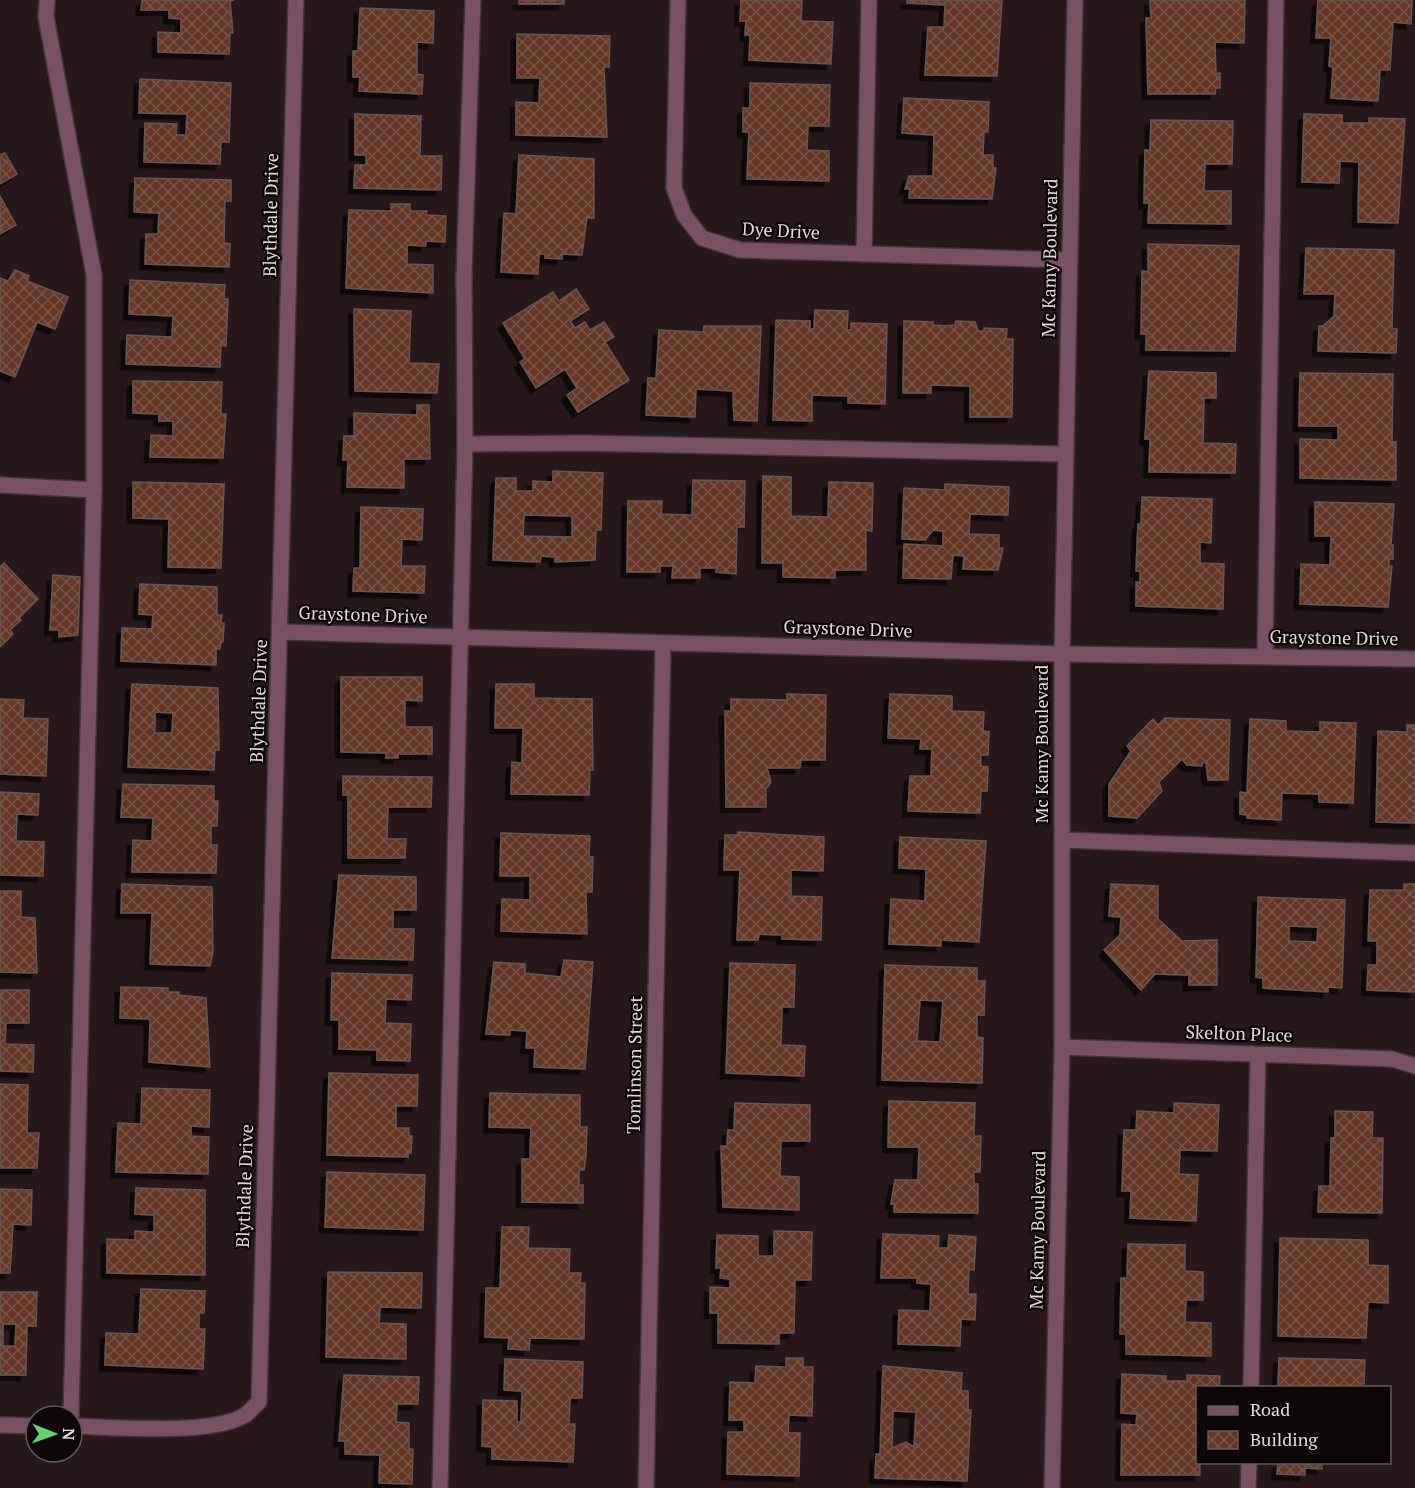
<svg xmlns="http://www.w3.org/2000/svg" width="1415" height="1488" font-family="'PT Serif',serif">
  <defs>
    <pattern id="building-cross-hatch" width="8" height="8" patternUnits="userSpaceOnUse" patternTransform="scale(1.5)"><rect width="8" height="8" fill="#633728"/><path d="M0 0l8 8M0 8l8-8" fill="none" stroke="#795346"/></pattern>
    <filter id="shadow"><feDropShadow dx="-5.5" dy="5.5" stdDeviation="0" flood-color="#0009"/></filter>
  </defs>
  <rect width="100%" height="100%" fill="#27191b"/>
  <g fill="url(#building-cross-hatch)" stroke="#655651" stroke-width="1.5" fill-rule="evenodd" filter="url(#shadow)">
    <polygon points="142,0 234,0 230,1 233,33 230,33 229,54 158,52 158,32 181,33 181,19 169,18 169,10 141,10"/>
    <rect x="519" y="0" width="45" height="4"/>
    <polygon points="741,0 802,0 801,21 833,22 831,64 749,60 750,35 745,35 746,21 740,21"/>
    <polygon points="907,0 1002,0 997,76 925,75 928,27 944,27 945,5 907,3"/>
    <polygon points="1150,0 1245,0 1244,43 1215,42 1216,74 1220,73 1220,88 1216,88 1215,94 1148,94 1146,18 1151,18"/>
    <polygon points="1318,0 1412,0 1411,24 1393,22 1390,70 1380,70 1378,101 1331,98 1333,67 1329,66 1331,38 1316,38"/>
    <polygon points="360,8 434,11 433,43 417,42 417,74 423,75 422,94 359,91 360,77 353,77 353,51 358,51"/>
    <polygon points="517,34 610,36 609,67 604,67 607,137 516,135 516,102 539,103 540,78 517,78"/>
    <polygon points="140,79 231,83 229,142 221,142 220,164 144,162 145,123 177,124 176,135 186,135 187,114 139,113"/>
    <polygon points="750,83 830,85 829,126 808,126 807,150 829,151 829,181 747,179 749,132 743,132 743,108 750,108"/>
    <polygon points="904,98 989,102 988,132 984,132 983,155 993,155 993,168 996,168 992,199 909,198 910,189 905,189 909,176 933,176 934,135 902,133"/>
    <polygon points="355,114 421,116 420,156 442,156 441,190 354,188 355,165 366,165 366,155 355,155"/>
    <polygon points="1304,114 1342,115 1342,123 1369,123 1369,118 1405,119 1398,223 1358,222 1359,162 1340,161 1339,183 1302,182"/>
    <polygon points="1151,120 1233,121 1232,164 1205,164 1204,191 1231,191 1231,224 1148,223 1149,203 1144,203 1145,150 1150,150"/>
    <polygon points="5,153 17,174 0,184 0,155"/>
    <polygon points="519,155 594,159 594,218 587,218 582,255 562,254 562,259 545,258 545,254 539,254 538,274 501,272 504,213 516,214"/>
    <polygon points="135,178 231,180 231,201 225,201 224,243 230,244 229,267 145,264 146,234 158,234 159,213 134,212"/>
    <polygon points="0,196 16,225 0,234"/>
    <polygon points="391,204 410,204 410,211 427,211 426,215 446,216 445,242 426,241 426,246 407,245 407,264 433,265 433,293 346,288 349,210 391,211"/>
    <polygon points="1148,244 1239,246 1235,351 1146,350 1146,334 1141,334 1142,271 1148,272"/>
    <polygon points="1306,248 1394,250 1392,328 1397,329 1396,353 1318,351 1319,326 1323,326 1334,316 1335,294 1304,294"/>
    <polygon points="15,270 29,276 27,281 68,297 55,329 37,322 15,377 0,371 0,278 8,281"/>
    <polygon points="130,280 225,285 224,299 228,299 226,346 221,345 220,367 126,364 127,335 172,337 173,316 129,314"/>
    <polygon points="576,289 589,309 570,321 575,328 585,322 590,330 604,322 614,337 605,342 629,380 578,412 567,395 577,388 565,369 536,388 520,362 525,359 503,323 553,292 559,301"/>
    <polygon points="354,309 411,311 409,363 439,364 437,393 355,391"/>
    <polygon points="815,310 848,311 847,330 851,330 851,323 887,324 885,404 848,403 848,396 812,395 812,421 773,420 776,320 810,321 810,329 814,329"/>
    <polygon points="904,321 933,322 933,325 944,326 955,325 956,321 975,322 978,331 984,331 984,328 1007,329 1006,339 1013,339 1012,417 970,417 970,386 931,385 931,393 903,393"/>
    <polygon points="704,326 761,326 757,421 734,420 733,391 696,389 695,417 646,415 648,378 656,378 659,330 703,332"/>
    <polygon points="1149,371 1216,373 1216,398 1204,398 1203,443 1236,444 1235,473 1149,472 1150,439 1145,439"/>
    <polygon points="1300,373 1393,374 1392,442 1396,442 1396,480 1300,478 1300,439 1338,440 1338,426 1299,426"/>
    <polygon points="133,381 222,382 221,414 226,414 223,458 150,457 151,435 173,436 173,421 159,421 159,414 133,413"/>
    <polygon points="417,405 429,405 430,459 404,459 404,488 347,487 348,460 343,460 344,436 354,436 354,413 417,415"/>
    <path d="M553,471L603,473L601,530H596L595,560L555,562V557L541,556L540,562L493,560L496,478H516V491H533V481L553,482ZM524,515L572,516V537L523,536Z"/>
    <polygon points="763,476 791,477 791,516 828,517 829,482 873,483 872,531 866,530 866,570 835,570 835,578 783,577 783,563 762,563"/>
    <polygon points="693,480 745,481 744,527 737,527 736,574 716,572 717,568 700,568 700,578 672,578 673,566 660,566 660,572 627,572 628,501 662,501 661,514 692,515"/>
    <polygon points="133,482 224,484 221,568 168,567 169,519 133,518"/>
    <polygon points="945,484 1009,487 1008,515 970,514 969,534 999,535 999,548 1003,548 998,570 963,569 964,556 953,555 951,579 903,578 904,544 943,546 943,531 933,530 925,540 902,539 904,488 945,490"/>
    <polygon points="1142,497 1212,499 1211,543 1200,542 1200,563 1224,564 1223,609 1136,606 1136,582 1140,583 1140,571 1136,571 1138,524 1141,524"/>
    <polygon points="1315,502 1394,504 1391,545 1393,545 1393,559 1389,559 1389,566 1392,566 1388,607 1300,604 1301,564 1330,565 1331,536 1315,536"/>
    <polygon points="361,507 423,509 422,540 402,539 401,566 425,566 424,593 353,591 354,568 360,568"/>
    <polygon points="4,563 38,599 19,618 21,620 10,630 13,634 0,647 0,567"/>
    <polygon points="53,575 80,577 78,635 59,637 59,630 50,630"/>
    <polygon points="140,584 217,587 217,615 222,615 221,623 224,623 223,642 221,642 220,649 216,649 216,665 121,661 122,628 152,629 153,615 139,614"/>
    <polygon points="341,677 422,677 422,701 405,700 405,727 432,727 432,754 398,754 398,758 386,758 386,753 341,752"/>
    <path d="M132,684L218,688L219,750H215L214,770L128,767ZM155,712L173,713L172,733H155Z"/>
    <polygon points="496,684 534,684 534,698 592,699 593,770 590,770 589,795 511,794 512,762 522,763 523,728 495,728"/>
    <polygon points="787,694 826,695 825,760 801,760 800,768 767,768 771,782 766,789 766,807 726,807 725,711 731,711 731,699 787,700"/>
    <polygon points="890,694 952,696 952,711 984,712 983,731 989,732 988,755 981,755 981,766 988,767 987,791 981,791 980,813 908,811 910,776 931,776 932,749 920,749 921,739 888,738"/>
    <polygon points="0,699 24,700 23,718 48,719 46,776 0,774"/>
    <polygon points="1165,718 1230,720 1228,780 1208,780 1206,762 1202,763 1202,766 1187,765 1182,759 1159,782 1162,791 1137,818 1109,816 1109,784 1131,751 1127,746 1153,719 1158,725"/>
    <polygon points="1250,719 1286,721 1286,731 1320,732 1320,722 1356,723 1353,803 1319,802 1319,794 1282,793 1281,820 1247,818 1247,815 1240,814 1240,792 1247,793"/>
    <polygon points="1407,725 1415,725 1415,823 1376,822 1378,731 1407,732"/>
    <polygon points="343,776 432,777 431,807 388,807 387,839 406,839 405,858 348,858 348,795 343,795"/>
    <polygon points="123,784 214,786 214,801 218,801 217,826 211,826 211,845 217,845 216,873 132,872 133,840 152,841 153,818 121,817"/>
    <polygon points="0,792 39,794 38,815 17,814 16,841 44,842 43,876 0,875"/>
    <polygon points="738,832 824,837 823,871 791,870 791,896 822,897 821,940 782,939 782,935 759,934 758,940 737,940 740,870 724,870 725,835 738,835"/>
    <polygon points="501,833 590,836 589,857 593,857 592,892 586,892 587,934 501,931 502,899 530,900 530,876 500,876"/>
    <polygon points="900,837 986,841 979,942 941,940 941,946 889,944 891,899 925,901 926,869 899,868"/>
    <polygon points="339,875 416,877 416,910 393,910 393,929 414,929 413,960 332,958"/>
    <polygon points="122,884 212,887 213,952 210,966 150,964 152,913 121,913"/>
    <polygon points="1111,884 1158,886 1158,919 1182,941 1217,940 1217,985 1189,985 1189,975 1155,974 1141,990 1104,950 1120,935 1121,917 1109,916"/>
    <polygon points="1404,884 1415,884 1415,992 1367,990 1368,965 1377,965 1377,941 1368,941 1370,890 1404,890"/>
    <polygon points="0,891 21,891 21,917 35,918 37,973 0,972"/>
    <path d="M1258,897L1345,900L1342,988L1328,987V992L1263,988V978L1256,977ZM1289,926L1318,927L1317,942L1289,941Z"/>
    <polygon points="564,960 593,962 585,1069 534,1067 535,1048 526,1048 527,1031 510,1030 510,1035 486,1034 494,962 525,964 525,973 561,977"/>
    <polygon points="730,963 795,965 794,1007 782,1007 781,1045 805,1046 804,1076 726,1073"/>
    <path d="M885,965L977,968V981H985L984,1015H977V1037L983,1038L982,1083L882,1080ZM920,1000L943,1001L940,1042L917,1041Z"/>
    <polygon points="332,973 412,975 411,1000 386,999 385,1023 411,1024 410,1061 377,1060 377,1050 339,1049 339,1020 331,1020"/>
    <polygon points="121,987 168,988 168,992 179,992 179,995 206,998 210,1067 149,1062 150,1019 120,1018"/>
    <polygon points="0,990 29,990 29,1023 6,1023 5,1044 34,1045 33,1072 0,1071"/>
    <polygon points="329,1073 418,1075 417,1106 396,1106 396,1128 409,1128 409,1136 412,1136 411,1153 408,1153 408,1157 327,1155"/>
    <polygon points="0,1084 28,1085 27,1133 39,1133 37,1168 0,1168"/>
    <polygon points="142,1088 210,1090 209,1127 191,1126 191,1136 209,1137 208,1174 116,1172 118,1123 141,1124"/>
    <polygon points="490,1093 580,1095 580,1127 587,1127 586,1156 584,1170 579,1170 579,1185 583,1185 583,1203 522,1202 522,1159 530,1159 531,1128 489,1127"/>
    <polygon points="889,1101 975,1103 974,1136 981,1136 980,1172 974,1172 974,1184 978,1184 978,1213 894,1212 894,1204 891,1204 895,1180 918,1180 919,1147 888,1147"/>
    <polygon points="735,1103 810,1105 810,1141 781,1141 780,1176 799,1177 799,1210 723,1207 721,1146 727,1146 728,1130 734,1130"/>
    <polygon points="1174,1103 1219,1105 1217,1151 1180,1150 1179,1174 1198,1175 1196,1221 1130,1218 1131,1191 1122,1191 1124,1130 1136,1130 1137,1111 1174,1113"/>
    <polygon points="1335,1111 1373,1112 1372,1138 1383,1138 1382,1213 1318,1212 1319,1186 1330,1186 1331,1138 1335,1138"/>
    <polygon points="327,1172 425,1175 423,1230 325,1227"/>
    <polygon points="136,1188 205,1190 205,1275 107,1273 107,1239 135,1240 135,1231 154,1232 154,1215 135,1214"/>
    <polygon points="0,1189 32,1190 31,1225 13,1224 10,1273 0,1273"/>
    <polygon points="502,1227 529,1227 528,1248 570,1249 569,1273 581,1273 580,1283 585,1283 584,1339 530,1338 529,1350 508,1349 509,1338 485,1337 486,1288 500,1288"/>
    <polygon points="774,1231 812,1232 811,1280 795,1280 794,1333 779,1333 779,1344 718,1343 718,1313 710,1313 710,1287 730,1288 730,1279 720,1278 721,1268 716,1268 717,1235 758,1236 758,1256 774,1256"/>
    <polygon points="883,1234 939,1236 938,1248 948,1248 949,1235 976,1237 974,1270 969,1269 968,1294 976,1294 975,1320 961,1319 960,1346 898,1344 899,1310 930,1311 931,1284 917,1283 917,1278 881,1278"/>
    <polygon points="1280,1238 1368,1240 1368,1265 1388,1266 1388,1303 1368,1302 1366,1338 1278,1336"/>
    <polygon points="1128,1244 1185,1245 1185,1271 1203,1272 1203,1300 1186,1300 1185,1322 1211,1323 1211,1356 1126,1354 1126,1334 1120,1334 1121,1278 1127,1278"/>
    <polygon points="328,1272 422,1273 421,1308 380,1307 379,1323 406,1324 406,1359 326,1357"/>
    <polygon points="141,1289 205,1291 204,1313 199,1313 199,1329 205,1329 203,1369 105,1365 106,1333 139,1334"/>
    <path d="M0,1292H37L36,1326H27L26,1375H0ZM3,1324H16L15,1346H3Z"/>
    <polygon points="786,1358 803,1358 803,1367 813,1367 812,1416 789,1415 788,1433 800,1433 799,1476 727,1474 728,1432 744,1432 744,1420 729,1420 730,1382 755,1383 756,1366 786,1367"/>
    <polygon points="1279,1358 1365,1360 1364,1384 1358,1384 1358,1388 1278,1388"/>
    <polygon points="505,1359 583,1362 582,1398 570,1398 569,1424 575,1424 573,1462 492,1459 492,1447 482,1446 483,1400 517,1401 517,1422 521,1422 522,1391 504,1390"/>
    <path d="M883,1366L962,1373L961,1391H968V1410H971L967,1481L875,1478L876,1454H880ZM893,1411L916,1412L914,1447L906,1442L892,1448Z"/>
    <polygon points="1122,1374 1166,1376 1166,1381 1187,1381 1187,1375 1220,1376 1219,1388 1198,1388 1200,1475 1121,1475 1122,1424 1136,1425 1137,1414 1121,1413"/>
    <polygon points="344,1375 419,1377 418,1404 397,1404 396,1422 409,1423 409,1449 413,1449 412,1484 379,1483 380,1455 345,1454 345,1441 339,1441"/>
    <polygon points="1278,1462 1322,1462 1322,1469 1305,1468 1305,1475 1277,1474"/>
  </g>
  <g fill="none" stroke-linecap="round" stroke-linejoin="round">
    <g stroke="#413435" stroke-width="18">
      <g id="minor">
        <polyline points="678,0 674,188 684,215 702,238 740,250 1069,260"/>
        <polyline points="864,254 869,0"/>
        <polyline points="465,444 584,443 1065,454"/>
        <polyline points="0,485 94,490 94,275 46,17 47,0"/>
        <polyline points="281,632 1062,654 1415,659"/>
        <polyline points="1265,657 1276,0"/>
        <polyline points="1062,840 1415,853"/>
        <polyline points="1062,1047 1392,1059 1415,1066"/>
        <polyline points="1251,1388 1258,1055"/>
        <polyline points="71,1416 94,490"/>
        <polyline points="0,1425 36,1426"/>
        <path d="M72,1426C113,1427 212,1436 245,1415C250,1412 254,1406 259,1402L296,0"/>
        <polyline points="440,1488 465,444 464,274 473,0"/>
        <polyline points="646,1488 663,643"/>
        <polyline points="1052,1488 1062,1047 1062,654 1075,0"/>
        <polyline points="1248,1488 1249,1462"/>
      </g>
    </g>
    <use href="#minor" stroke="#775265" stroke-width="15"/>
  </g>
  <g text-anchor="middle" stroke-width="4.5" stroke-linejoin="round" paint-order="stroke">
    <g font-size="18" fill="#e1d7d8" stroke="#0c0607">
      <text transform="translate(271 215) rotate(-89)" y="6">Blythdale Drive</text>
      <text transform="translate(781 231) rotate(3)" y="6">Dye Drive</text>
      <text transform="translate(1050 258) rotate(-89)" y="6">Mc Kamy Boulevard</text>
      <text transform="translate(363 615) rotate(2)" y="6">Graystone Drive</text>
      <text transform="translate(848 629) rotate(2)" y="6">Graystone Drive</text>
      <text transform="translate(1334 638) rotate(1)" y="6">Graystone Drive</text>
      <text transform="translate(259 701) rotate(-88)" y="6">Blythdale Drive</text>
      <text transform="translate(1042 744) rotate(-90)" y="6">Mc Kamy Boulevard</text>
      <text transform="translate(1239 1034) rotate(2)" y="6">Skelton Place</text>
      <text transform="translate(635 1065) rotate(-89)" y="6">Tomlinson Street</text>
      <text transform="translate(245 1186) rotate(-88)" y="6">Blythdale Drive</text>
      <text transform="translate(1038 1230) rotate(-89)" y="6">Mc Kamy Boulevard</text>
    </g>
  </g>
  <rect x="1196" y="1386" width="195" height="78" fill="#0c0607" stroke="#615a5b" stroke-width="1.5"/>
  <rect x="1208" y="1406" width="30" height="9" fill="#775265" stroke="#615a5b" stroke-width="1.5"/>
  <text x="1250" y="1416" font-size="18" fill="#e1d7d8">Road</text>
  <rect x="1208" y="1431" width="30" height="18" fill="url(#building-cross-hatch)" stroke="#615a5b" stroke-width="1.5"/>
  <text x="1250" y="1446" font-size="18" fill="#e1d7d8">Building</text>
  <g transform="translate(54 1434) rotate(91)"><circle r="28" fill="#0c0607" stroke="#615a5b" stroke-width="1.5"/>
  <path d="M0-4.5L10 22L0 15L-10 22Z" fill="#62d469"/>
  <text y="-9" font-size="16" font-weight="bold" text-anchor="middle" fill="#e1d7d8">N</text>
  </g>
</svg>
